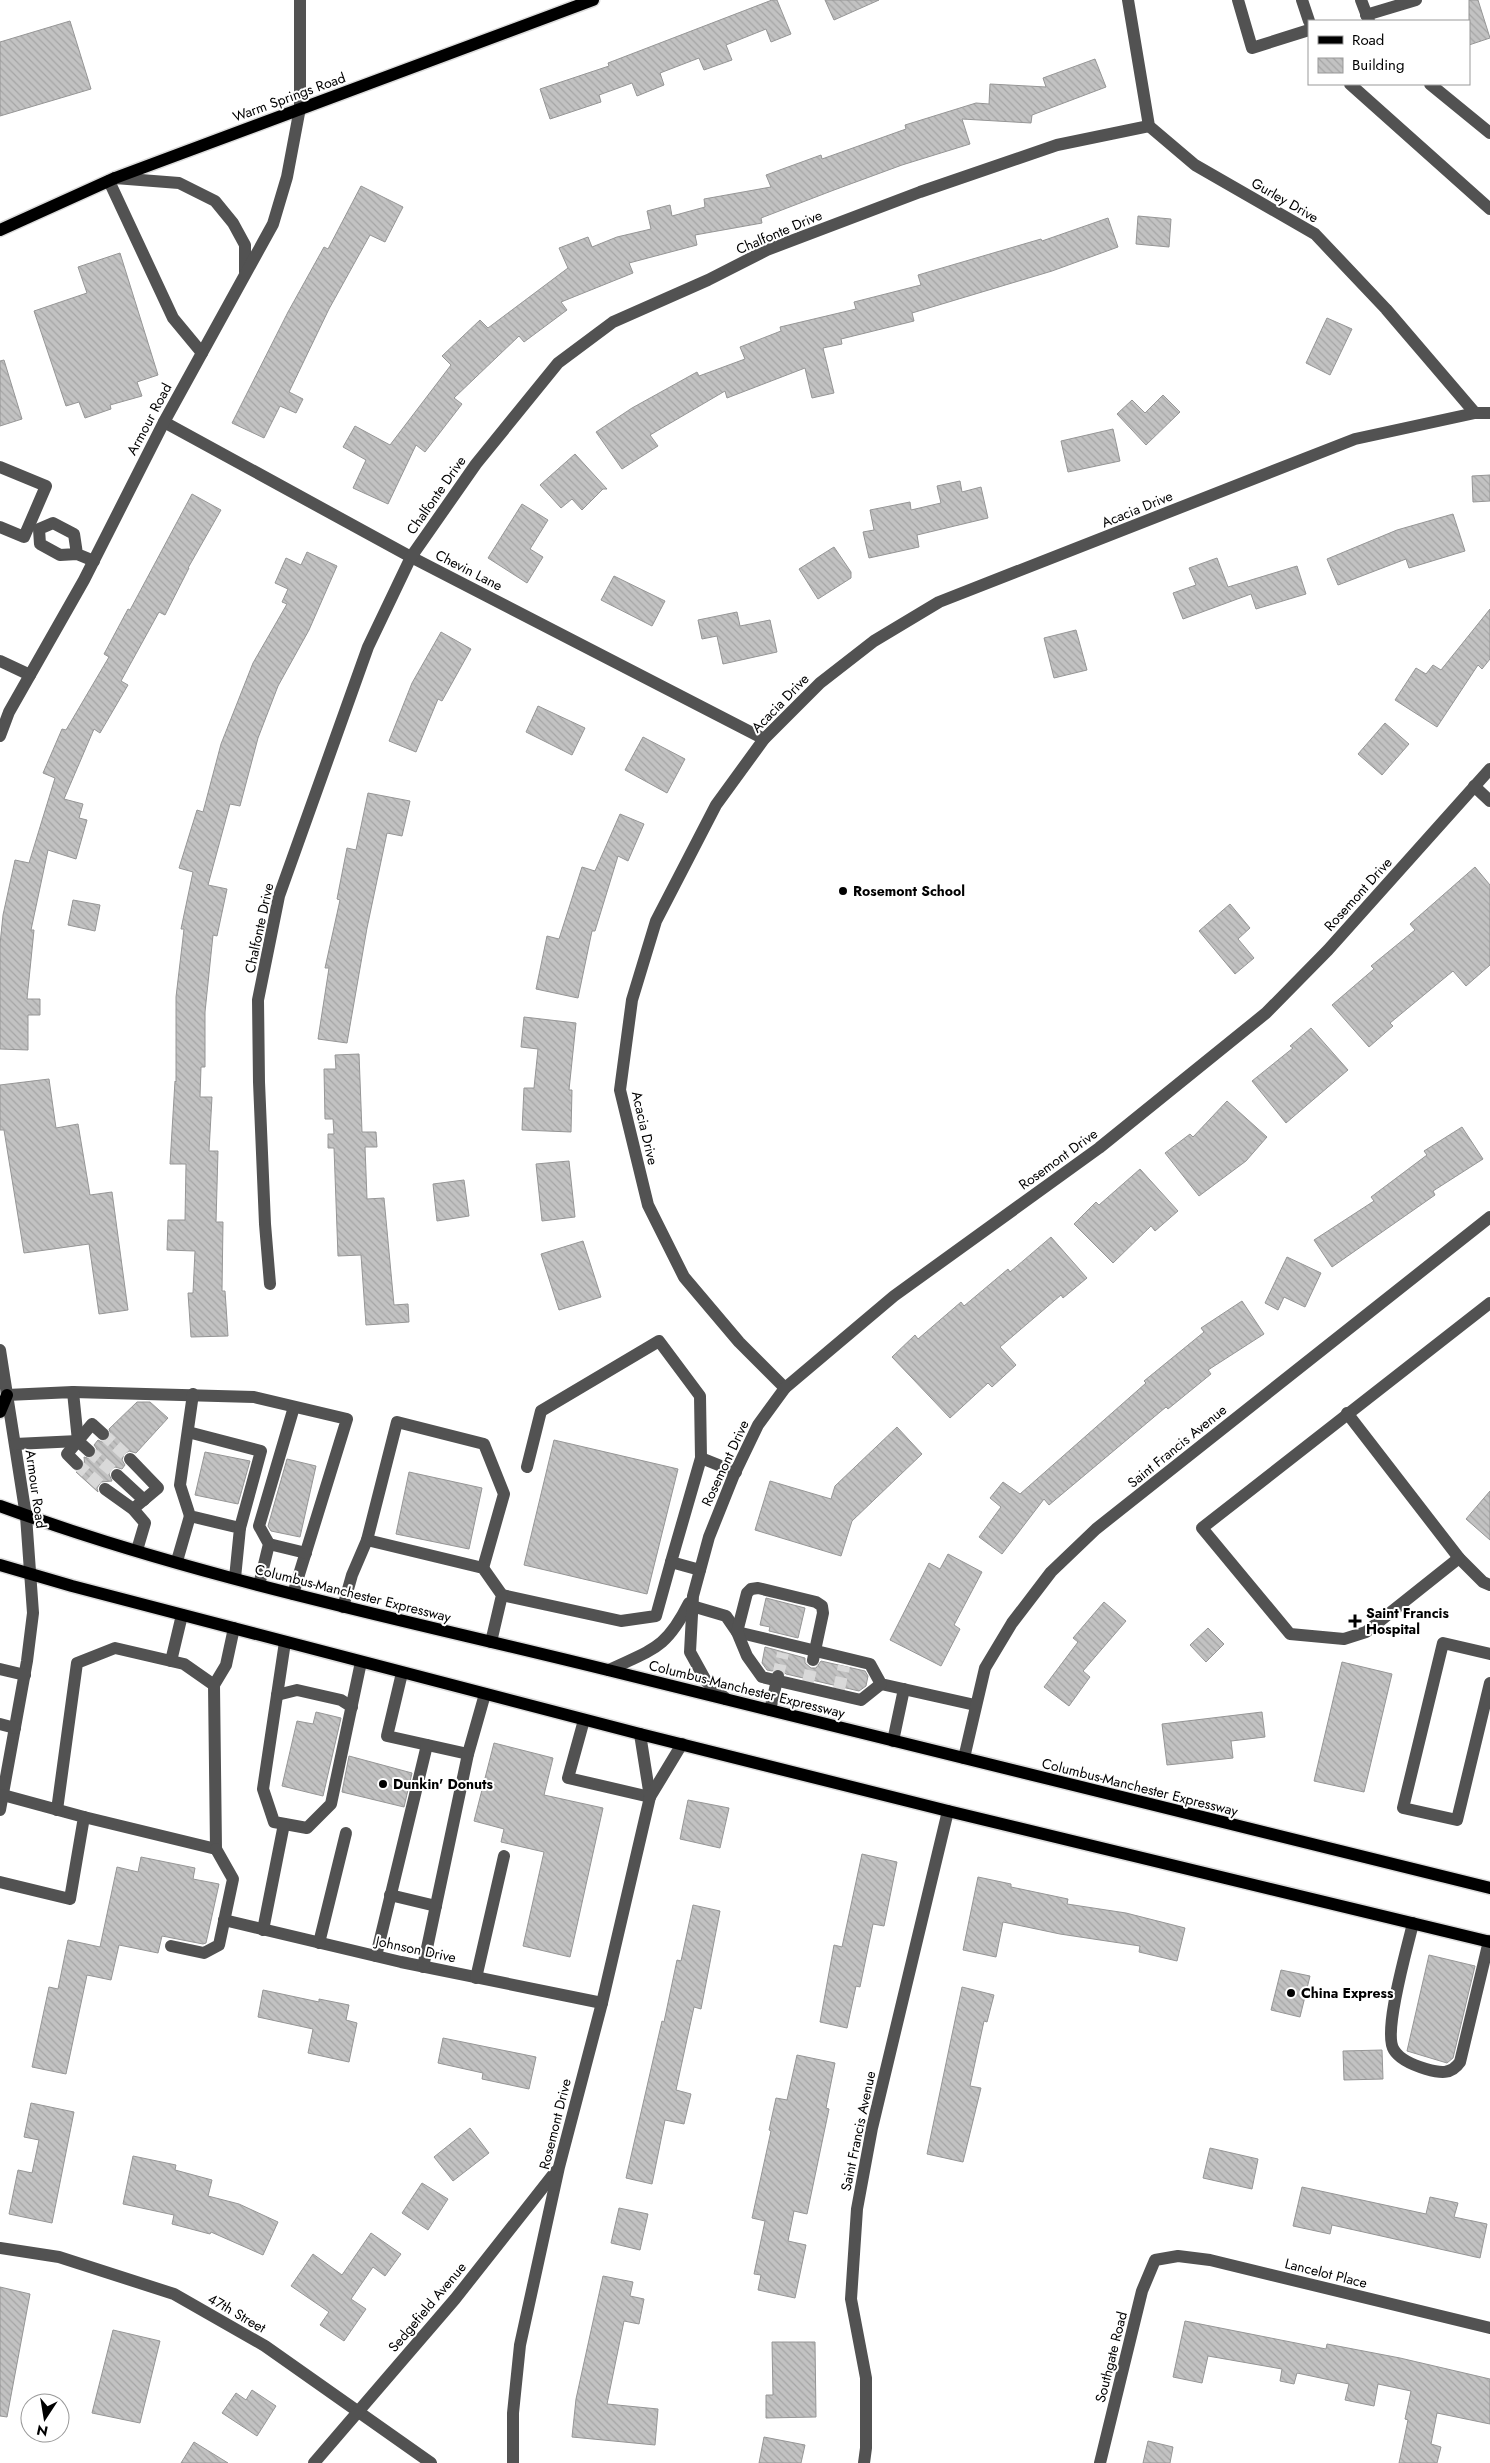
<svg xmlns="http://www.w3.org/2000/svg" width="1490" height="2463" font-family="Jost,sans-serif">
  <defs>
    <pattern id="building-back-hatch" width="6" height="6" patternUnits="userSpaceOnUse" patternTransform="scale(1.25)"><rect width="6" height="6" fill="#c2c2c2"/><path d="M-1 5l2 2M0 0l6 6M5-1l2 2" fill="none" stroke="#a5a5a5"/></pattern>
  </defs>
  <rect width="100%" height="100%" fill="#fff"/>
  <g fill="url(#building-back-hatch)" stroke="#969696">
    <polygon points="772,0 777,0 791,34 771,42 766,29 726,45 732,60 704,70 699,58 660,73 664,85 637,96 632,83 599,95 601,102 550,119 540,89 609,66 608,63"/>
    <polygon points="825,0 879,0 834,20"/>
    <polygon points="1469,0 1478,0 1490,38 1469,45"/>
    <polygon points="70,21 91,89 0,116 0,42"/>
    <polygon points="1095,59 1106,87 1032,115 1031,123 962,119 970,144 902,165 834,190 761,218 762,223 695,235 697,245 629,263 633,273 561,302 567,310 524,342 519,336 454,398 462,404 425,452 416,445 388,504 353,488 366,460 343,447 355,426 390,445 451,365 442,356 480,320 488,328 568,268 559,248 588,237 592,247 617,237 651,229 647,211 670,205 672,216 705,207 704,199 771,187 766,175 821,155 822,159 906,129 905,125 976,103 989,104 990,84 1046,87 1043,78"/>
    <polygon points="361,186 403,207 385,242 370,235 329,309 289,392 303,399 296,413 280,406 264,438 232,423 288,312 324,247 328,249"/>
    <polygon points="1138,216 1171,219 1169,247 1136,244"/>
    <polygon points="1108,218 1118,247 1052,271 912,313 914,321 841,339 842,344 823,348 834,393 812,398 805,368 727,398 725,391 650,435 658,446 622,469 596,432 632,408 697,372 699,376 745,359 740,347 781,331 780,327 856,309 854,302 921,285 918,275 1041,239 1042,241"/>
    <polygon points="120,253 158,375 137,382 142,396 110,405 111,409 85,418 79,402 66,406 34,311 87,293 78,267"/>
    <polygon points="1327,318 1352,329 1330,375 1306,363"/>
    <polygon points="4,360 22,419 0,426 0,361"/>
    <polygon points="1163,395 1180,412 1146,445 1117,414 1132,400 1145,413"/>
    <polygon points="1113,429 1120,461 1068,472 1061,441"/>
    <polygon points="575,454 607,489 603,489 582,510 572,499 561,508 540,485"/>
    <polygon points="1490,475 1490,501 1473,502 1472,476"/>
    <polygon points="960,481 962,492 981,487 988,518 917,535 919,547 869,558 863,532 874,530 870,510 910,502 911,510 941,503 937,486"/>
    <polygon points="192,494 221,510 188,568 189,568 165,615 159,612 121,681 128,685 100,733 94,729 64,799 83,804 79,818 87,820 76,859 48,850 31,930 34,930 27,999 40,999 40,1015 28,1015 28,1050 0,1049 0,944 3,915 15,860 29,863 55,778 43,773 62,729 66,730 109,657 104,654 128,609 130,610"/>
    <polygon points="522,504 548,520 530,549 543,557 527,583 488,558"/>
    <polygon points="1453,514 1465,551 1409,568 1406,559 1338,585 1327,559 1397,530"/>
    <polygon points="834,547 851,572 851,578 818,599 799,569"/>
    <polygon points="307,552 337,566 309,630 278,686 258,738 240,806 230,804 208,885 227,889 217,936 213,935 205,1012 205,1067 201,1067 200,1097 212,1097 209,1151 218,1151 216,1222 223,1222 222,1291 225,1291 228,1336 191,1337 188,1293 193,1293 195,1251 167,1250 168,1220 185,1220 186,1164 170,1164 175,1081 176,1082 176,997 184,929 181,929 193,872 179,868 197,810 203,812 221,744 253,663 287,604 282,602 288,589 275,583 286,558 301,565"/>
    <polygon points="1217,558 1228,587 1297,566 1306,594 1256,609 1251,594 1183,619 1173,593 1196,585 1189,568"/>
    <polygon points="614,576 665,601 652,626 601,600"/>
    <polygon points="1490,609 1490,659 1482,669 1478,665 1437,727 1395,700 1416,668 1426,674 1433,665 1441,670"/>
    <polygon points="737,612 740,626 770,620 777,652 723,664 717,636 702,639 698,620"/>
    <polygon points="1076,630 1087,670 1054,678 1044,638"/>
    <polygon points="441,632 471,649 442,701 438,699 416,752 389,741 412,683"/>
    <polygon points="538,706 585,728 572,755 526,732"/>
    <polygon points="1385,723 1409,744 1382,775 1358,754"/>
    <polygon points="643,737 685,759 667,793 625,770"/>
    <polygon points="368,793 410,801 402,836 387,833 367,928 347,1043 318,1039 329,968 325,968 340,900 337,899 347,848 356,850"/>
    <polygon points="620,814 644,824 628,861 618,856 595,931 592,931 578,998 536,989 547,936 559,939 582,867 595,871"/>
    <polygon points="1475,867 1490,885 1490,965 1466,986 1453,971 1390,1023 1393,1026 1369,1047 1332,1005 1374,969 1371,966 1415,930 1410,924"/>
    <polygon points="73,900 100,905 95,931 68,925"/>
    <polygon points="1230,904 1250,928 1238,939 1254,958 1235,974 1199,931"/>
    <polygon points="524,1017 576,1023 569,1090 572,1090 571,1132 522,1130 524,1088 534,1088 538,1049 521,1047"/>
    <polygon points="1311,1028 1348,1070 1286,1123 1252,1081 1293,1048 1290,1046"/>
    <polygon points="359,1054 362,1132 376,1132 377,1147 365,1147 367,1199 384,1198 394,1305 408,1304 409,1322 366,1325 361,1255 338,1256 334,1148 328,1148 328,1134 334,1134 333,1119 325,1119 324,1069 336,1069 335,1055"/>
    <polygon points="49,1079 56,1128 78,1124 90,1195 112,1192 128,1310 99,1314 89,1244 24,1253 4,1130 0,1130 0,1085"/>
    <polygon points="1227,1101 1267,1137 1246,1161 1199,1196 1165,1153 1190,1134 1193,1137"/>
    <polygon points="1462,1127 1483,1159 1433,1191 1435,1195 1332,1267 1314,1240 1374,1201 1371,1197 1427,1155 1424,1151"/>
    <polygon points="569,1161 575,1217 542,1221 536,1164"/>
    <polygon points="1140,1169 1178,1211 1155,1231 1151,1226 1113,1263 1074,1224 1096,1202 1099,1205"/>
    <polygon points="464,1180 469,1216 437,1221 433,1184"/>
    <polygon points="1051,1237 1087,1278 1063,1298 1061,1295 1000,1347 1016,1365 992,1387 988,1383 950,1418 892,1357 915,1335 918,1339 961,1302 964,1306 1008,1269 1010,1272"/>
    <polygon points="583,1241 601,1297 559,1310 541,1254"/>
    <polygon points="1287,1257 1321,1273 1305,1307 1284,1297 1278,1310 1265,1303"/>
    <polygon points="1242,1301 1264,1334 1208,1370 1211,1374 1168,1409 1166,1407 1049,1505 1044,1499 1002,1554 979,1537 1001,1507 990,1498 1003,1482 1020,1494 1146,1383 1144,1381 1204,1332 1201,1328"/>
    <polygon points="137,1402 150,1402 168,1418 136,1453 129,1451 124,1454 122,1460 125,1465 122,1469 115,1467 111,1469 109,1474 112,1481 101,1482 97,1488 98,1492 76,1472 82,1470 85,1467 84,1457 91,1459 95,1456 97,1449 94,1445 98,1440 102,1442 109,1440 111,1435 109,1429"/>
    <polygon points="897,1427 922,1454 852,1521 841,1556 755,1530 770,1481 831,1499 835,1486"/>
    <polygon points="554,1440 678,1469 647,1594 524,1565"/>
    <polygon points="205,1452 250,1461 238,1504 195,1495"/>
    <polygon points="287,1459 316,1466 300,1537 271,1531 268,1526"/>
    <polygon points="409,1472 482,1488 469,1549 396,1534"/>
    <polygon points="1490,1491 1490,1540 1466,1519"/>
    <polygon points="948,1554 982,1572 954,1625 960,1629 941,1666 890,1640 929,1563 940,1569"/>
    <polygon points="766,1598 805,1608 798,1638 769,1631 770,1627 760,1625"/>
    <polygon points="1104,1602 1126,1621 1083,1671 1090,1677 1069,1706 1044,1687 1078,1642 1073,1638"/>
    <polygon points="1208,1628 1224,1644 1206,1662 1190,1645"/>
    <polygon points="765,1647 805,1658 805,1663 811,1668 816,1668 821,1661 865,1671 868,1676 866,1686 859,1691 786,1674 779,1668 772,1671 767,1670 762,1663"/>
    <polygon points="1342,1662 1392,1674 1364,1792 1314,1781"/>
    <polygon points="316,1712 341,1718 323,1796 282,1786 297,1721 313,1724"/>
    <polygon points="1262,1712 1265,1737 1231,1741 1233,1758 1167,1765 1162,1724"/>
    <polygon points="494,1743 553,1758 544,1795 603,1808 570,1957 523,1946 544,1852 501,1842 504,1829 474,1821"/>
    <polygon points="349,1756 412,1773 404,1807 342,1792"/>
    <polygon points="688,1800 729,1808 720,1848 680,1839"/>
    <polygon points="862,1854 897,1862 884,1926 873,1924 860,1987 856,1986 847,2028 820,2022 834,1945 842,1947"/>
    <polygon points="141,1857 195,1868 193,1879 219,1884 206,1943 203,1944 162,1936 158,1953 119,1945 111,1980 87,1975 66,2074 32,2067 49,1987 58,1989 68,1940 100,1947 117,1867 138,1872"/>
    <polygon points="978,1877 1011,1884 1011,1887 1068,1899 1067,1904 1126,1913 1185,1928 1177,1961 1139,1952 1140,1946 1060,1934 1003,1922 996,1957 963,1950"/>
    <polygon points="693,1905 720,1911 701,2009 694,2007 676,2090 691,2094 684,2124 665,2120 652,2184 626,2178 662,2021 664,2022 677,1960 681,1961"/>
    <polygon points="1429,1955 1475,1966 1453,2058 1447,2063 1407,2051"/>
    <polygon points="1281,1970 1310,1976 1300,2017 1271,2010"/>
    <polygon points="962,1987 994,1995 987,2022 984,2021 970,2086 981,2088 963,2162 927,2154"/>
    <polygon points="263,1990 319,2002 319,1999 349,2005 346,2020 357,2023 349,2062 308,2053 313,2029 258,2017"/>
    <polygon points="443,2038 536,2057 529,2089 482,2079 483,2073 438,2063"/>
    <polygon points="1382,2050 1383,2079 1344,2080 1343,2051"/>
    <polygon points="797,2055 835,2063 826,2108 829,2109 807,2214 794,2211 788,2241 806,2245 795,2298 758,2290 761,2275 754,2274 765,2221 752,2218 771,2131 769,2130 776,2098 787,2100"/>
    <polygon points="31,2103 74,2112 52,2223 9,2214 18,2170 32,2173 39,2140 24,2137"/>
    <polygon points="470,2128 489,2153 453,2181 434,2157"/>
    <polygon points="1210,2148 1258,2159 1252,2189 1203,2178"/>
    <polygon points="133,2156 176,2165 175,2170 212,2180 208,2196 239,2204 278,2222 263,2255 211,2232 210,2234 172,2224 174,2215 123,2204"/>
    <polygon points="422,2183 448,2199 428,2230 402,2213"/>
    <polygon points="1302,2187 1426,2214 1430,2197 1458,2203 1454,2217 1487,2224 1480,2258 1332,2225 1330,2234 1293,2226"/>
    <polygon points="619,2208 648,2214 640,2250 611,2243"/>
    <polygon points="371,2233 401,2254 385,2276 373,2267 351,2299 366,2309 344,2341 320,2325 329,2312 291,2286 313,2254 342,2275"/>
    <polygon points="603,2276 633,2282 630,2296 644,2299 639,2324 624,2321 607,2404 658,2409 655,2445 572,2437 576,2399"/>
    <polygon points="0,2287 30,2294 7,2417 0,2416"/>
    <polygon points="1185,2321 1326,2349 1327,2344 1400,2358 1490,2379 1490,2424 1437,2413 1431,2444 1441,2447 1437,2463 1399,2463 1408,2420 1405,2419 1411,2391 1378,2384 1374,2406 1345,2400 1349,2384 1297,2373 1294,2384 1280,2381 1282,2369 1208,2356 1202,2383 1173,2377"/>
    <polygon points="113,2330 160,2341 140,2423 92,2413"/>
    <polygon points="772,2342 815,2342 816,2417 766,2418 766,2395 773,2395"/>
    <polygon points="252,2390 276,2406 257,2436 222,2413 236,2393 246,2400"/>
    <polygon points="764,2437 805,2445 801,2463 759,2463"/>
    <polygon points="1148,2441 1173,2447 1170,2463 1143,2463"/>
    <polygon points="194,2442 228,2463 181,2463"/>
  </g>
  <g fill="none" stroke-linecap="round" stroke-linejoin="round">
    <g stroke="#d9d9d9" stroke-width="12" stroke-dasharray="12 6" stroke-linecap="butt">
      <polyline points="103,1434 130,1459"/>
      <polyline points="89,1451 117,1475"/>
      <polyline points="77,1464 105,1489"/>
      <polyline points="778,1676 783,1653"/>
      <polyline points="808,1682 813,1660"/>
      <polyline points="839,1689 844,1666"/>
    </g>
    <g stroke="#dbdbdb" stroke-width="15">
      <g id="major">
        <polyline points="0,230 115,178 593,0"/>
        <polyline points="0,1412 7,1395"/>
        <path d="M0,1506C199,1579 407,1620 612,1671C905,1743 1197,1816 1490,1888"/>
        <polyline points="0,1565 72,1586 640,1734 948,1811 1490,1942"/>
      </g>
    </g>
    <g stroke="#525252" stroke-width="12">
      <polyline points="1128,0 1149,126 1195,165 1315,234 1386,309 1475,413"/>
      <polyline points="1238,0 1252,48 1309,30"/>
      <polyline points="1302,0 1309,21"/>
      <polyline points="1361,0 1369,21"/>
      <polyline points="1366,15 1416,0"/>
      <polyline points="1350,84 1490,209"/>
      <polyline points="1430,84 1490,133"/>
      <polyline points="115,178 179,183 215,201 233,223 245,245 245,272"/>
      <polyline points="109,181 173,318 202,353"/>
      <polyline points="164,422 411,557 764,739"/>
      <polyline points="0,467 46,486 24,537 0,527"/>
      <polyline points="77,554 74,534 53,523 39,529 40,544 60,555 77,554 94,561"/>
      <polyline points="0,661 30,675"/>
      <polyline points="0,736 9,712 84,580 164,422 273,224 287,177 300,108 300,0"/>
      <polyline points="1474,786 1490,801"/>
      <polyline points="270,1284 265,1224 259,1082 258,1000 279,896 368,647 411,557 476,464 558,363 613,322 708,280 767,250 920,192 1057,145 1149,126"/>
      <polyline points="0,1350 26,1516 33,1613 27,1661 0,1810"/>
      <polyline points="785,1388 739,1342 684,1277 648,1205 620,1090 632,1000 656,921 716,805 764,739 820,683 874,641 939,602 1355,439 1475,413 1490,413"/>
      <polyline points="73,1392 254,1397 347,1419 293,1594"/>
      <polyline points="193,1394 180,1485 190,1516 240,1528 235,1578"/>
      <polyline points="7,1395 73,1392 78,1441 89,1451"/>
      <polyline points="1347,1413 1459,1558 1483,1582 1490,1585"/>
      <polyline points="188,1432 261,1451 240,1528"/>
      <polyline points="15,1444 78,1441"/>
      <polyline points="701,1458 736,1472"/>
      <polyline points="130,1459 158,1488 133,1509"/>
      <polyline points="77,1464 67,1454 92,1424 103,1434"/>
      <polyline points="527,1467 541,1411 659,1341 700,1396 701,1458 671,1562 700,1570"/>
      <polyline points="117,1475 144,1500"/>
      <polyline points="105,1489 133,1509 145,1523 137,1550"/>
      <polyline points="367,1540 397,1422 484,1444 504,1494 483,1568"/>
      <polyline points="269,1544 306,1553"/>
      <polyline points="1459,1558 1366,1632 1344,1639 1290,1634 1202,1528 1490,1303"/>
      <polyline points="177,1561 190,1516"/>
      <polyline points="259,1585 269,1544 259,1526 294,1407"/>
      <polyline points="502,1595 621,1621 656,1616 671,1562"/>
      <polyline points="692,1606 726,1616 737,1632 870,1664 881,1684 975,1705"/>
      <polyline points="343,1607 352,1575 367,1540 483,1568 502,1595 491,1642"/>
      <polyline points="285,1642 263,1789 274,1822 307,1828 331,1804 361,1662"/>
      <polyline points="1490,1654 1443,1643 1403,1808 1457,1820 1490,1683"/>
      <polyline points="813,1660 823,1613 822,1606 816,1602 758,1588 751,1589 747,1593 737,1632 747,1656 762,1677 861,1700 881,1684"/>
      <polyline points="171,1661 182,1615"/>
      <polyline points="0,1669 25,1675"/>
      <path d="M609,1670C653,1649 666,1649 689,1603"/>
      <polyline points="402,1673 387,1736 468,1754"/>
      <polyline points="214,1685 226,1665 234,1628"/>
      <polyline points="277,1695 297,1690 341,1700 352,1707"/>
      <polyline points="726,1699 706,1681 690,1652 693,1596 709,1537 733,1477 758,1425 785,1388 894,1296 1099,1148 1266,1013 1328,950 1490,769"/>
      <polyline points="770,1710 778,1676"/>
      <polyline points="584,1720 568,1778 650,1797"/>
      <polyline points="0,1724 15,1728"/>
      <polyline points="640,1734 650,1797"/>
      <polyline points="893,1741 904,1689"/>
      <polyline points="964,1758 985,1668 1012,1623 1051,1572 1096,1529 1490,1217"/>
      <polyline points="57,1810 77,1663 115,1648 184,1664 214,1685 216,1849 84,1817"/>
      <polyline points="0,1882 70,1899 84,1817 3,1795"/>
      <polyline points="390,1895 436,1906"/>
      <polyline points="224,1920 401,1962 602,2003"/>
      <path d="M1413,1923C1408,1946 1382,2033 1394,2050C1400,2060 1416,2066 1426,2069C1440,2073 1451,2075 1460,2062L1489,1941"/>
      <polyline points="263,1930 284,1824"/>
      <polyline points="319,1943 346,1833"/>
      <polyline points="171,1946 204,1953 219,1945 233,1879 216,1849"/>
      <polyline points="376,1956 427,1745"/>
      <polyline points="423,1967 468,1754 485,1694"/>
      <polyline points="476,1978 504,1856"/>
      <polyline points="0,2248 59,2257 174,2294 265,2346 431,2463"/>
      <polyline points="314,2463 455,2299 556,2171"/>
      <polyline points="513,2463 513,2413 520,2345 559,2167 602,2003 650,1797 682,1744"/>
      <polyline points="864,2463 866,2448 866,2378 851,2299 857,2209 872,2128 948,1811"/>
      <polyline points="1100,2463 1142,2291 1155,2260 1178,2256 1210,2260 1490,2328"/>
    </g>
    <use href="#major" stroke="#000" stroke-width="12"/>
  </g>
  <g fill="#000" stroke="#fff" stroke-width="2">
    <circle cx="843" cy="891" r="5"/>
    <path d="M1352.5 1613.5h5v5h5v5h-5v5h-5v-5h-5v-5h5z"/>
    <circle cx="383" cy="1784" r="5"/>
    <circle cx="1291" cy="1993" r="5"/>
  </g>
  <g text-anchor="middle" stroke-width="4" stroke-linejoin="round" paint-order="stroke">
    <g font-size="14" fill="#000" stroke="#fff">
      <text transform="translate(289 97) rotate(-20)" y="5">Warm Springs Road</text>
      <text transform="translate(1285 200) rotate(30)" y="5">Gurley Drive</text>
      <text transform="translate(779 232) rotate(-23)" y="5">Chalfonte Drive</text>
      <text transform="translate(149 419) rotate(-62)" y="5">Armour Road</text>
      <text transform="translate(436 495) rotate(-55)" y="5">Chalfonte Drive</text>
      <text transform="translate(1137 509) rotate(-22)" y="5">Acacia Drive</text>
      <text transform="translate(469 570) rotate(27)" y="5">Chevin Lane</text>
      <text transform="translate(780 703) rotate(-46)" y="5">Acacia Drive</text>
      <text transform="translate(1358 894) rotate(-48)" y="5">Rosemont Drive</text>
      <text transform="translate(259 928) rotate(-78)" y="5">Chalfonte Drive</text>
      <text transform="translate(645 1128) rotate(77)" y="5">Acacia Drive</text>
      <text transform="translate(1058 1159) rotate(-36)" y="5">Rosemont Drive</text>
      <text transform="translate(1177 1446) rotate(-39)" y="5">Saint Francis Avenue</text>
      <text transform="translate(725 1463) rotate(-65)" y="5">Rosemont Drive</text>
      <text transform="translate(36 1489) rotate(82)" y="5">Armour Road</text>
      <text transform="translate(353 1593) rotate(14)" y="5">Columbus-Manchester Expressway</text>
      <text transform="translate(747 1689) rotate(14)" y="5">Columbus-Manchester Expressway</text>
      <text transform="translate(1140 1787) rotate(14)" y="5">Columbus-Manchester Expressway</text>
      <text transform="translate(416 1949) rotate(12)" y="5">Johnson Drive</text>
      <text transform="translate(555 2124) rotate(-76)" y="5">Rosemont Drive</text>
      <text transform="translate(858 2131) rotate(-78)" y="5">Saint Francis Avenue</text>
      <text transform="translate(1326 2273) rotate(14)" y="5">Lancelot Place</text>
      <text transform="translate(427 2307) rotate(-50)" y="5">Sedgefield Avenue</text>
      <text transform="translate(237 2313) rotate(30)" y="5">47th Street</text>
      <text transform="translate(1111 2357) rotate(-76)" y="5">Southgate Road</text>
    </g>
    <g font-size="14" font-weight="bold" fill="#000" stroke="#fff" text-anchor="start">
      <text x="853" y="896">Rosemont School</text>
      <text x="1366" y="1618">Saint Francis<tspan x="1366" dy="16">Hospital</tspan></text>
      <text x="393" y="1789">Dunkin' Donuts</text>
      <text x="1301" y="1998">China Express</text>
    </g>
  </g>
  <rect x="1308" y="20" width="162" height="65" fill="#ffffff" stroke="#999999"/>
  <rect x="1318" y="36" width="25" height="8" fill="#000000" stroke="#999999"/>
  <text x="1352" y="45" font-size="15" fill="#000000">Road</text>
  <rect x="1318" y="58" width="25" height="15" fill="url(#building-back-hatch)" stroke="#999999"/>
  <text x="1352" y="70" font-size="15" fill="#000000">Building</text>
  <g transform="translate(45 2418) rotate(192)"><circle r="24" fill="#ffffff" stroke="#999999"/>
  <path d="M0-4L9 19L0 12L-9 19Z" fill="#000000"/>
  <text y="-8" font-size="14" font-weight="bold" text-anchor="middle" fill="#000000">N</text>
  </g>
</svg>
